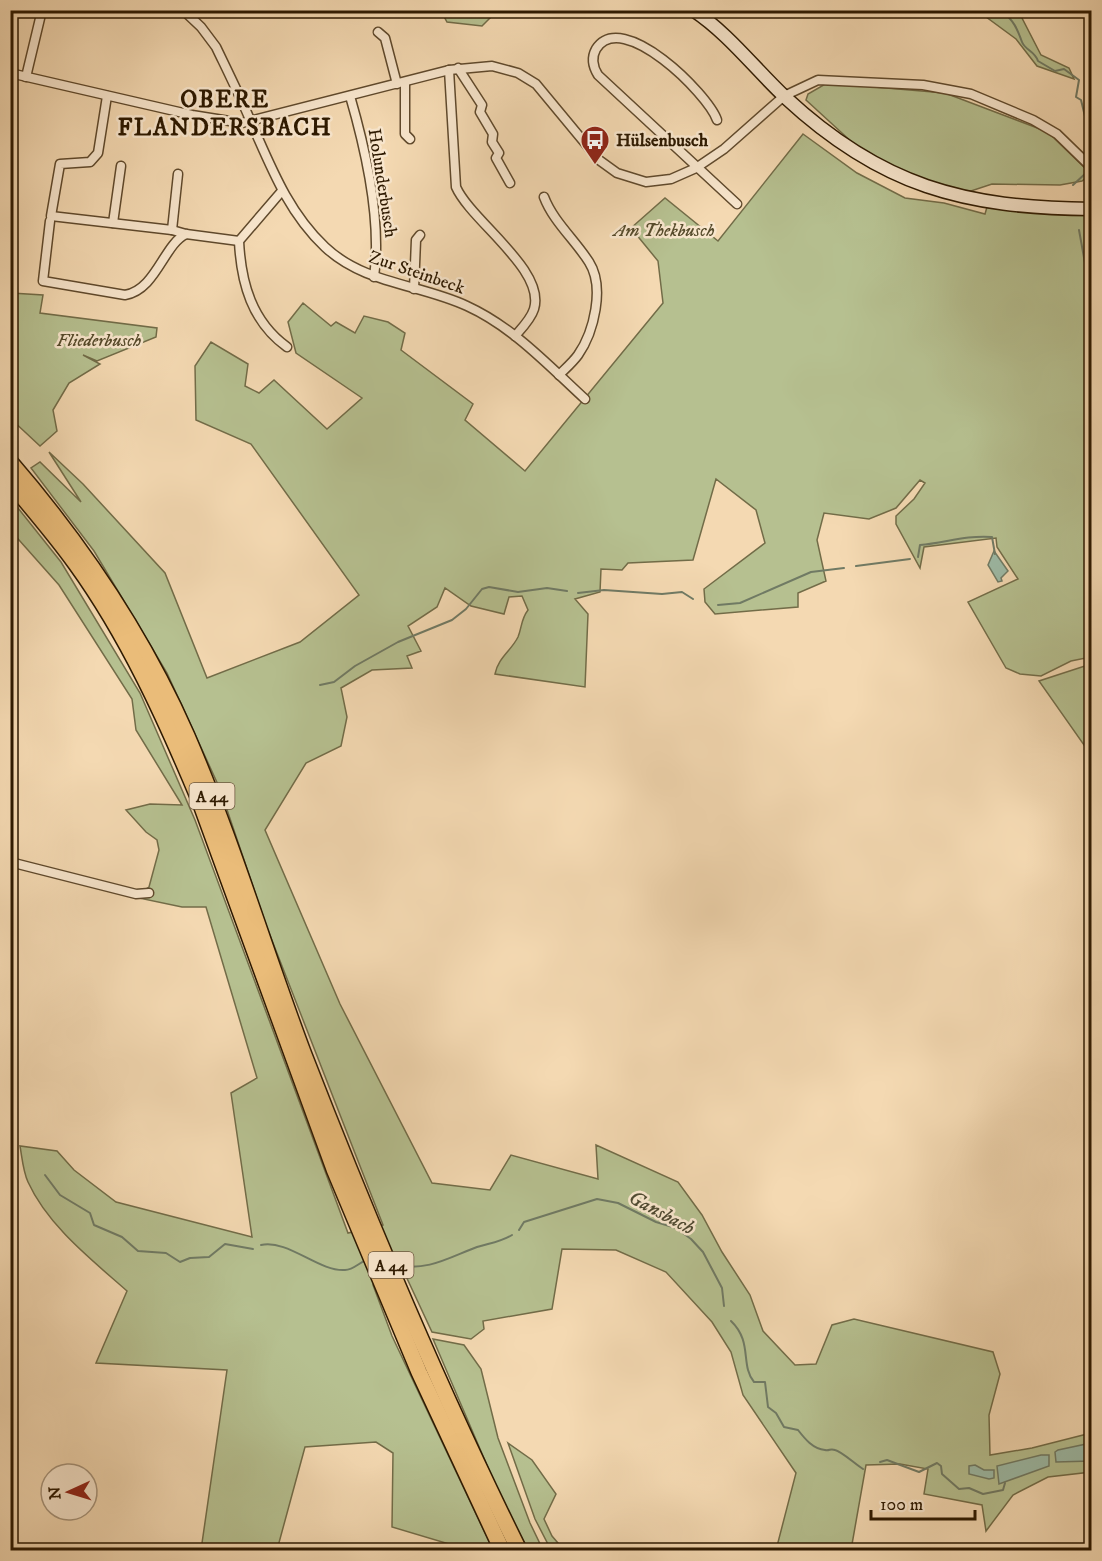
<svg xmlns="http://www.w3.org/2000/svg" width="1102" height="1561" font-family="'IM FELL DW Pica',serif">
  <rect width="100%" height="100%" fill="#f4d9b2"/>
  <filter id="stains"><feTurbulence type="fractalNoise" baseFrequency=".00333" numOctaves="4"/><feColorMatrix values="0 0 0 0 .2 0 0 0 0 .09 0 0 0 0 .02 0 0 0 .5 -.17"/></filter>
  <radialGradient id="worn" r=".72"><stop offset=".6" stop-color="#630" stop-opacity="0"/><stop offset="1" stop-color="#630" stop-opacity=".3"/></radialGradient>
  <g fill="#b6c090" stroke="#726c48" stroke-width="1.5">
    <polygon points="441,11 497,11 482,26 447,22"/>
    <polygon points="978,11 1022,11 1022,18 1041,55 1069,68 1074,79 1037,66 1016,39"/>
    <polygon points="827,83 945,93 1048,132 1091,174 1082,181 1060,185 992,184 965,193 910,176 855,145 806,100 808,94"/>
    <path d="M803,134L857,173L905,198L944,203L985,214L987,207L1091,213L1092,340L1085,342L1092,378L1091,657L1071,661L1041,676L1020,674L1006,668L968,602L1018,579L997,547L996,538L924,547L920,568L896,524V516L914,499L925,483L920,480L896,508L869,519L824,513L817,540L826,581L798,593V607L715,614L705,602L704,589L765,543L756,510L716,479L693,560L628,563L622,570L601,569L600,592L575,599L588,614L585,687L495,674C498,658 511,651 518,637C522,627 521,619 528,610L522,596L509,597L504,614L471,606L445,588L437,607L408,626L421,651L407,656L412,668L372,670L341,688L347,717L341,746L306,763L265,830L340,1004L432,1183L490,1190L511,1155L598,1179L596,1145L678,1182L702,1215L722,1252L750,1295L763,1331L795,1365L816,1364L832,1325L854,1319L993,1352L1000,1374L989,1415L990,1455L1032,1448L1091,1433V1472L1048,1477L1013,1495L986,1531L982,1505L924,1494L928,1469L900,1464L866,1465L851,1550H776L796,1473L743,1395L731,1352L712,1322L666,1272L616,1250L562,1249L552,1309L483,1321L484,1329L471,1339L432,1332L404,1272L373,1285L392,1336L493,1550H469L392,1527L393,1453L376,1442L305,1447L277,1550H201L227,1370L96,1363L127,1291C92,1260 48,1226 28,1182C23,1171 22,1157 20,1146L57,1151L74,1170L116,1202L252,1237L231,1093L257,1078L206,907H182L134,897L149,887L159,850L157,840L146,832L126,810L150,804L182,805L136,730L132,699L59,585L11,531L10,498L61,562L140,693L195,820L348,1233L383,1225L266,925L220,789L167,673L94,551L31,468L40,462L81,502L49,452L83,484L165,573L207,678L300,642L359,595L251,444L196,420L195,366L211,342L248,364L245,386L259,393L274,380L327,429L362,398L296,353L288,322L303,303L331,326L336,322L355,333L364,316L388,322L405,333L401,350L473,404L465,420L525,471L663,303L658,261L631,228L665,198L718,241Z"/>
    <polygon points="11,293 43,295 40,313 157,328 156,337 97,361 83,355 100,364 69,383 53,410 57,431 40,446 11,419"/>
    <polygon points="1091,664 1092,664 1091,755 1039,681"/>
    <polygon points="433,1339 464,1345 481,1369 498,1438 530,1523 543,1550 528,1550 495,1484"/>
    <polygon points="508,1443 532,1460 556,1494 544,1519 552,1536 564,1550 551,1550 535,1519"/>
  </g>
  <g fill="#9dbba7" stroke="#707a64" stroke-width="1.5">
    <polygon points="994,551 1008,571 1001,578 1002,581 998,582 988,565"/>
    <polygon points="1091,1443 1091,1461 1056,1462 1055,1452 1058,1450"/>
    <polygon points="1041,1455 1049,1455 1049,1466 999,1484 997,1466"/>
    <polygon points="975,1465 984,1470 994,1470 994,1478 989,1479 969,1474 969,1466"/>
  </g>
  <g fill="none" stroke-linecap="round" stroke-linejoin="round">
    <g stroke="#707a64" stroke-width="2">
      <polyline points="990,10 996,10"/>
      <path d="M1001,10C1014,21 1017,28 1022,42C1025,50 1035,51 1038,61L1055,71L1064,69L1079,80L1076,97L1081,100L1092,145"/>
      <polyline points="1073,185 1087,172"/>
      <polyline points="1079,230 1092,302"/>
      <path d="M918,557L920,545C945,543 965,535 992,537L995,554"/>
      <polyline points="856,566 910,559"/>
      <polyline points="578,593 604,590 662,594 682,592 693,599"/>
      <polyline points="718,605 740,603 811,572 844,568"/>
      <polyline points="320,685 334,682 355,666 398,642 452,620 466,609 482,589 489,587 518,592 547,588 567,591"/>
      <polyline points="45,1175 60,1195 90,1213 94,1225 122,1237 138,1251 166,1253 180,1262 190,1258 209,1257 225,1244 253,1249"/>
      <polyline points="519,1230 524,1222 597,1199 618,1203 656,1222 676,1228 691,1239 703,1252 722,1288 724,1306"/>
      <path d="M261,1245C288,1239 319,1272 345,1270C353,1270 359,1263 366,1260"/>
      <path d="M396,1265C427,1272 450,1257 477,1247C490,1243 501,1242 512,1235"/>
      <path d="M731,1321C753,1342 740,1365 754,1382H765L768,1407L776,1413L784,1427L798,1430C805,1439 813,1449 825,1450C830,1451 830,1448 835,1450C841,1451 855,1464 863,1469"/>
      <polyline points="880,1462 887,1460 919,1472 937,1463 941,1466 942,1474 959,1489 969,1488 983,1494 1003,1490 1005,1483"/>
    </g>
    <g stroke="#5f492c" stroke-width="11">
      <g id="minor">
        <path d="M183,10L201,27L216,47C228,72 240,96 251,122C271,167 288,212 325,247C364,284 420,284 467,306C513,327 548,365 585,399"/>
        <polyline points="378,32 385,38 397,84"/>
        <polyline points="458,68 482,105 480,112 493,134 492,142 499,153 496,158 510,183"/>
        <path d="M449,70L456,187C471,221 546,270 534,309C531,319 522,328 515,336"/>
        <polyline points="10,73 192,115 242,123 449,70 492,66 518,73 536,84 599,160 617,173 646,182 671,179 696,168 724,149 784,96 818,80 923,85 971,94 1033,120 1057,134 1092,168"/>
        <polyline points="26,77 42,10"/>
        <polyline points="405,82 405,134 410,139"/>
        <polyline points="107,96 98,153 90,162 60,164 51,216 172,230 186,234 239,241"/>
        <path d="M350,96C366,151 382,220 374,277"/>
        <path d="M717,120C708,94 622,8 596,49C591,58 593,67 598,75L737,204"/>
        <path d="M281,192L239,241C241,283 252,322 287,347"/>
        <path d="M544,197C553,221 575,240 589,262C605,287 594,332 578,355C573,362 565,369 559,375"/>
        <path d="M50,221L43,281L125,295C156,290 164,244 186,234"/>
        <polyline points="113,223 121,166"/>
        <polyline points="172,230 178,174"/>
        <polyline points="414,289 416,240 420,235"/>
        <polyline points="10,862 136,894 149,893"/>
      </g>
    </g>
    <g stroke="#2d1900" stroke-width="15">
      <path id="secondary" d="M693,10C729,34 755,69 786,98C881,186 964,208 1092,209"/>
    </g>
    <g stroke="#2d1900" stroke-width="18">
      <g id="motorway">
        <path d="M10,462C81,544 143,636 187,736C232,840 264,949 304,1055C369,1222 439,1389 519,1550"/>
        <path d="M10,482C33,509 56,536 76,564C128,636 165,718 199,799L334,1169L419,1372L502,1550"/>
      </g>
    </g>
    <use href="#minor" stroke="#f8e6cd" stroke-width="8"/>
    <use href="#secondary" stroke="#f8e6cd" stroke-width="12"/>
    <use href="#motorway" stroke="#eabc79" stroke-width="15"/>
  </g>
  <defs>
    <g id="bus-pin" transform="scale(1.5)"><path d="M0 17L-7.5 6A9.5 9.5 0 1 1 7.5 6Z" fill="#8f2418" stroke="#f8e6cd"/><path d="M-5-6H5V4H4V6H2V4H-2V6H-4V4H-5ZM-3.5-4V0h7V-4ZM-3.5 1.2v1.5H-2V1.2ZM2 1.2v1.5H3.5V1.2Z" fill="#fff"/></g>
  </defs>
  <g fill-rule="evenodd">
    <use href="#bus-pin" x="595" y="140"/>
  </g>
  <g text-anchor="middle" stroke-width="5" stroke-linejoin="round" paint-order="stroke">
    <g fill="#f8e6cd" stroke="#6a563e" stroke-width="1.5">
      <rect x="189.5" y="783" width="45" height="26" rx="4.5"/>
      <rect x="368.5" y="1252" width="45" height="26" rx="4.5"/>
    </g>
    <g font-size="16" font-weight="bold" fill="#2d1900">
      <text x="212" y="802">A 44</text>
      <text x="391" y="1271">A 44</text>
    </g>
    <g font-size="18" font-weight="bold" fill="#2d1900" stroke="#f8e6cd" text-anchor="start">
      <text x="616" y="146">Hülsenbusch</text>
    </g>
    <g font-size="18" fill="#2d1900" stroke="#f8e6cd">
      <text transform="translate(383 183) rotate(81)" y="6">Holunderbusch</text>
      <text transform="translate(417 272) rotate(19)" y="6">Zur Steinbeck</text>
    </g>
    <g font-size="18" font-style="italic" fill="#564b2b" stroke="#f8e6cd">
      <text x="664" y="236">Am Thekbusch</text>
      <text x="99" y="346">Fliederbusch</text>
    </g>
    <g font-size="20" font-style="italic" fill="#4f4a32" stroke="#f8e6cd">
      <text transform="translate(662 1212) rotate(28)" y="7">Gansbach</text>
    </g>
    <g font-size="24" font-weight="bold" letter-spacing="1.5" fill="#2d1900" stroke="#f8e6cd">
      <text x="225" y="107">OBERE<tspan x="225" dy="28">FLANDERSBACH</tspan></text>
    </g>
  </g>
  <rect width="1102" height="1561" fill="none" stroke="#f4d9b2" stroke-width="36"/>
  <rect x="12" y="12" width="1078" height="1537" fill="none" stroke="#2d1900" stroke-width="3"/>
  <rect x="18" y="18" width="1066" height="1525" fill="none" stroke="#2d1900" stroke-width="1.5"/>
  <g transform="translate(69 1492) rotate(266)"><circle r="28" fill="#f8e6cd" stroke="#a7947b" stroke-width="1.5"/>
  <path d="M0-4.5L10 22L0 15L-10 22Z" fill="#8f2418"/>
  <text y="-9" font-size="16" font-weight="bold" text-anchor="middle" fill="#2d1900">N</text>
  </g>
  <path d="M871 1510v9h104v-9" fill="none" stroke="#2d1900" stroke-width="3"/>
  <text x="880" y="1510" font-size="18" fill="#2d1900" stroke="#f8e6cd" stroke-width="4.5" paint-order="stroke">100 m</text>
  <rect width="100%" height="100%" filter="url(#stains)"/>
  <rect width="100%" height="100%" fill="url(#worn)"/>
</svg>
